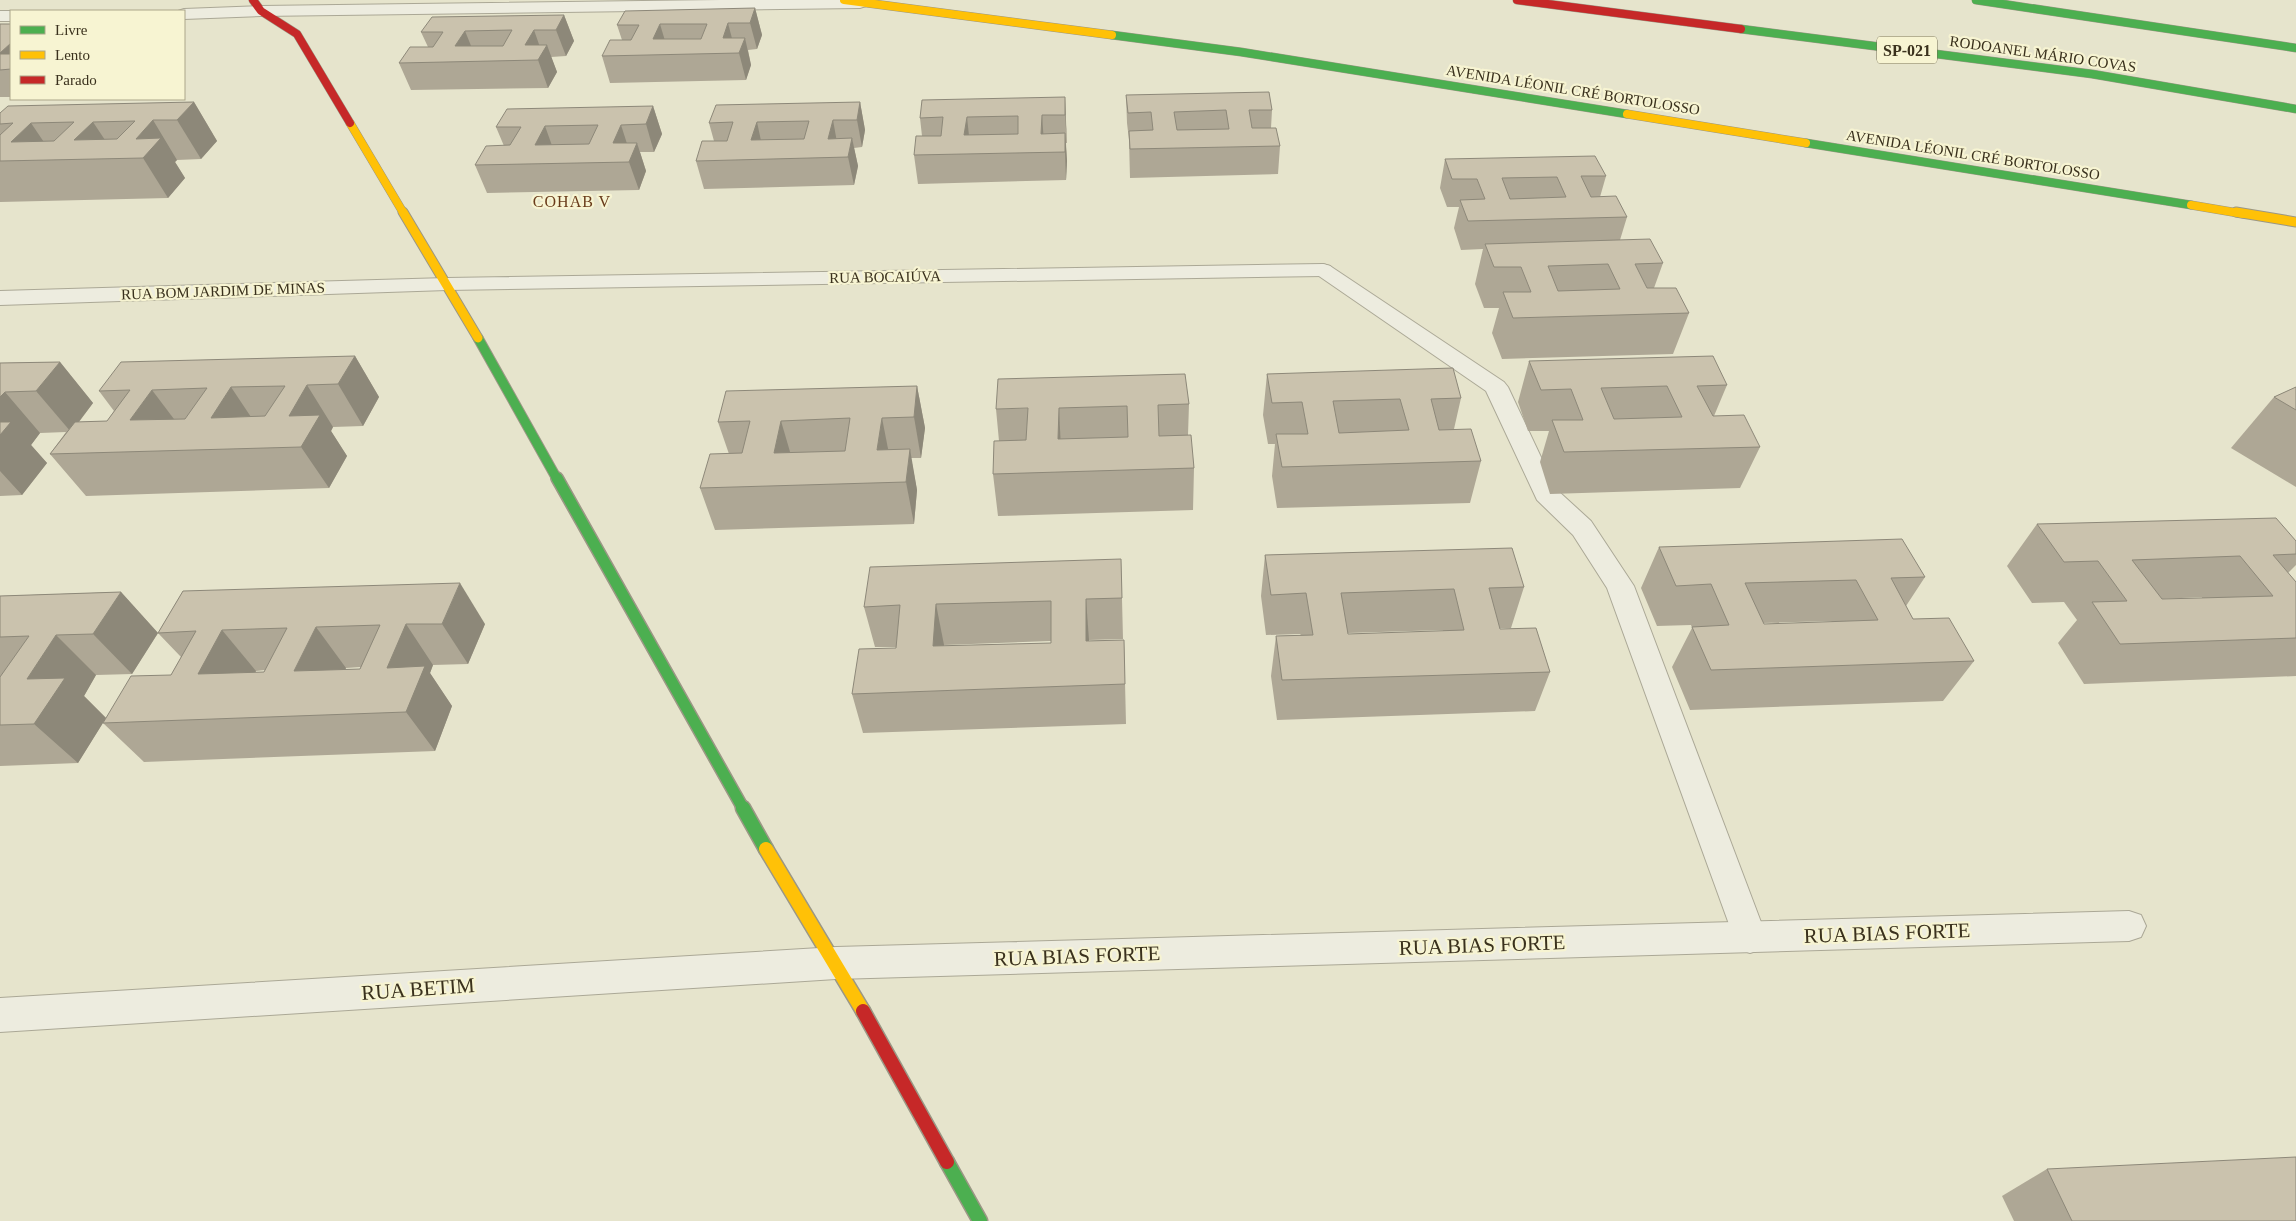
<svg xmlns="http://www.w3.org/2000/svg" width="2296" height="1221" font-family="'Times New Roman',serif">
  <rect width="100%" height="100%" fill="#e6e4cc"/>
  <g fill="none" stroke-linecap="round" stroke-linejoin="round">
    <g stroke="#aba896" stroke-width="2">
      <polygon id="lane" points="1323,264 1330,266 1504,382 1508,387 1556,489 1591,521 1634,586 1767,938 1762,949 1750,953 1738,949 1607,588 1573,535 1537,500 1486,391 1316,274 1312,270 1316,266"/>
    </g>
    <g stroke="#aba896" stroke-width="2">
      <g id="street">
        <polygon points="720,0 866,0 868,3 866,6 860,8 261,16 184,19 184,11 178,11 184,9 261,6"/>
        <polygon points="0,11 12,11 11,21 0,21"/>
        <polygon points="1323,264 1330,266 1334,270 1330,274 1323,276 447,290 0,305 0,291 447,278"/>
        <polygon points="2129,911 2141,915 2146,926 2141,937 2129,941 836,979 0,1032 0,998 836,947"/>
      </g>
    </g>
    <g stroke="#9b9785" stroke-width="9">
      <g id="fast-far3">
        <polyline points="1976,0 2296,48"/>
        <polyline points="1741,29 2092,74 2296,109"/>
        <polyline points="1112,35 1241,52 1627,114"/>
        <polyline points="1806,143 2191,205"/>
      </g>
    </g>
    <g stroke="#9b9785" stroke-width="11">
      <polyline id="fast-far2" points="478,338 557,479"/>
    </g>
    <g stroke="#9b9785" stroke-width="14">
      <polyline id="fast-far1" points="557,478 744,810"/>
    </g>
    <g stroke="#9b9785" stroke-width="17">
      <g id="fast">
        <polyline points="743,808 766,849"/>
        <polyline points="947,1162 980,1221"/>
      </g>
    </g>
    <g stroke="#9b9785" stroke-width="9">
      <g id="slow-far2">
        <polyline points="844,0 1112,35"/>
        <polyline points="1627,114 1806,143"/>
        <polyline points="350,123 404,214"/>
        <polyline points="2191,205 2244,214"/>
      </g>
    </g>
    <g stroke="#9b9785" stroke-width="11">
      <g id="slow-far1">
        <polyline points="403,212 478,338"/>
        <polyline points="2236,212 2296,222"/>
      </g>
    </g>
    <g stroke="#9b9785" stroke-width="17">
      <polyline id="slow" points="766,849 863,1011"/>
    </g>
    <g stroke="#9b9785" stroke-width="9">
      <g id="jam-far1">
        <polyline points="253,0 261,11 297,34 350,123"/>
        <polyline points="1517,0 1741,29"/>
      </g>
    </g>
    <g stroke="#9b9785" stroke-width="17">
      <polyline id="jam" points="863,1011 947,1162"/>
    </g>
    <use href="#lane" fill="#edecdf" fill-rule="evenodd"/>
    <use href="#street" fill="#edecdf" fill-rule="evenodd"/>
    <use href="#fast-far3" stroke="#4caf50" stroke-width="8"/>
    <use href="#fast-far2" stroke="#4caf50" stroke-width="9"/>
    <use href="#fast-far1" stroke="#4caf50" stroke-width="11"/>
    <use href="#fast" stroke="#4caf50" stroke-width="14"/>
    <use href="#slow-far2" stroke="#ffc107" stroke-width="8"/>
    <use href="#slow-far1" stroke="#ffc107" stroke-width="9"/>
    <use href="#slow" stroke="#ffc107" stroke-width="14"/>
    <use href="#jam-far1" stroke="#c62828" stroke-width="8"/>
    <use href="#jam" stroke="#c62828" stroke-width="14"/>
  </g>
  <g fill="#aea795" fill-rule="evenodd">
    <polygon points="755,8 762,35 757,49 748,50 751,65 746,80 610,83 602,56 622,40 617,25"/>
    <polygon points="564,15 574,41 566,56 551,57 557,72 548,88 411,90 399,63 428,47 421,32"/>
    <rect x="0" y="24" width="11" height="73"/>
    <polygon points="1126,95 1272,110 1271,128 1280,146 1278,174 1130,178 1129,140 1127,123"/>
    <polygon points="1065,97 1067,143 1066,143 1067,161 1066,180 918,184 914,155 922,136 920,118"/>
    <polygon points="194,102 217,141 201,159 177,160 175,162 185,178 168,198 0,202 0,113"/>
    <polygon points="860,102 865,130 862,147 854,148 858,166 854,185 704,189 696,161 714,141 709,123"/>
    <polygon points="653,106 662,134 654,152 640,152 646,171 639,190 487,193 475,165 504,146 496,127"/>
    <polygon points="1445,159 1606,176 1600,197 1627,217 1620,240 1663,263 1654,288 1689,313 1673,354 1502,359 1492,333 1499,308 1484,308 1475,284 1483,249 1461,250 1454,228 1459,207 1447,207 1440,188"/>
    <polygon points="355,356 379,397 363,426 333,427 331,431 347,456 329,488 86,496 50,454 66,432 40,433 31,445 47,463 22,495 0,496 0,363 60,362 93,403 79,422 107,421 114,411 99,391"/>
    <polygon points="1529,361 1727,385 1714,416 1760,447 1740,488 1550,494 1540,462 1549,431 1528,431 1518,402"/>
    <polygon points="1267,374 1461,398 1454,429 1481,461 1470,503 1277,508 1272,476 1275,444 1268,444 1263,415"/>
    <polygon points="917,386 925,428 921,458 911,458 917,490 914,524 715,530 700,488 729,454 718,422"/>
    <polygon points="2296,387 2296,487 2231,448 2274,397"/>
    <polygon points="1189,404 1188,435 1194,468 1193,510 998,516 993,474 999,441 996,409"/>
    <path d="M2037,524L2296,541V565L2288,573L2296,582V676L2084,684L2058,643L2077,620L2064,602L2032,603L2007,566ZM2202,597V598L2162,599H2161Z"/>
    <path d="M1659,547L1925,577L1906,606L1913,619L1974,661L1943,701L1690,710L1672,667L1692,628L1691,625L1657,626L1641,588ZM1831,621L1832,622L1764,624L1763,623Z"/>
    <path d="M1265,555L1524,587L1511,628H1500V629L1550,672L1535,711L1277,720L1271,676L1276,636L1301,635L1300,634L1266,635L1261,596ZM1443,630V631L1348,634V633Z"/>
    <path d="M1121,559L1123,639L1089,640V641L1124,640L1126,724L863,733L852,694L896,648V647H875L864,607ZM1051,641V643L944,646V645Z"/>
    <path d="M183,591L485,624L468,664L433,665L430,673L452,706L435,751L144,762L103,723L171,675L181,657L158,633ZM361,667L360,669H345L346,668ZM265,670L264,672H255L256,671Z"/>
    <polygon points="121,592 158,633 132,674 96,675 84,696 106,718 78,763 0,766 0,596"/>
    <polygon points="2047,1169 2296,1221 2014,1221 2002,1196"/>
  </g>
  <g fill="#8d8879">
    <polygon points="755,8 762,35 757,49 750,23"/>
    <polygon points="564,15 574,41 566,56 556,30"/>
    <polygon points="728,23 735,50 723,38"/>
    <polygon points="660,24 668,51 653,39"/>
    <polygon points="534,30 542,53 547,45 557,72 548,88 538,60 525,45"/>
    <polygon points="465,31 476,58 455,46"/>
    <polygon points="745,38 751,65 746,80 739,53"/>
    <polygon points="11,43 11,69 0,56 0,53"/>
    <polygon points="1065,97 1066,125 1067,143 1065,115"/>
    <polygon points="194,102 217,141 201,159 177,120"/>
    <polygon points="860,102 865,130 862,147 857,120"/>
    <polygon points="653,106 662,134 654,152 646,124"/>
    <polygon points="1042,115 1044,143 1041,134"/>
    <polygon points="967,117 970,145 964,135"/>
    <polygon points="153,120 177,160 175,162 185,178 168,198 143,158 136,139"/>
    <polygon points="833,120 838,148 828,139"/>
    <polygon points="93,122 117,158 74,140"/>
    <polygon points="757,122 763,150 751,140"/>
    <polygon points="31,123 56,160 11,142"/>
    <polygon points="621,125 630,153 613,143"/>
    <polygon points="545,126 555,154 535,145"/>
    <polygon points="1065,133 1067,161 1066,180 1065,152"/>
    <polygon points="852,138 858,166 854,185 848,157"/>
    <polygon points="637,143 646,171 639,190 629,162"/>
    <polygon points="355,356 379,397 363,426 338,384"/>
    <polygon points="60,362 93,403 71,432 36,391"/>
    <polygon points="307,385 333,427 331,431 347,456 329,488 301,447 289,416"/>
    <polygon points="917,386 925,428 921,458 914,417"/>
    <polygon points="231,387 259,429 211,418"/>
    <polygon points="152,390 183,431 130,420"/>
    <polygon points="5,392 40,433 31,445 47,463 22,495 0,471 0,397"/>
    <polygon points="1059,408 1061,449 1058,439"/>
    <polygon points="882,418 890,459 877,450"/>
    <polygon points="781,421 793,462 774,453"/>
    <polygon points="910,449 917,490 914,524 906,482"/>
    <polygon points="460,583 485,624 468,664 442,624"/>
    <polygon points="121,592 158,633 132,674 93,634"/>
    <polygon points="1086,599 1089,640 1089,681 1086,641"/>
    <polygon points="936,604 944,645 941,686 933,646"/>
    <polygon points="406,624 433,665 430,673 452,706 435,751 406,712 387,668"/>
    <polygon points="316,627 346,668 326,711 294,671"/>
    <polygon points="222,630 256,671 234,714 198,674"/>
    <polygon points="56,635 96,675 84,696 106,718 78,763 34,724 27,679"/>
  </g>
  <g fill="#cac2ad" stroke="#8d8879" fill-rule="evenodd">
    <path d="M755,8L750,23H728L723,38H745L739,53L602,56L610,40H631L639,25H617L625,11ZM660,24H707L701,39H653Z"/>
    <path d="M564,15L556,30H534L525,45H547L538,60L399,63L410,47H433L443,32H421L432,17ZM512,30L503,46H455L465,31Z"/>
    <polygon points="0,24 11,24 11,43 0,53"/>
    <polygon points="0,54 11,54 11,69 0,70"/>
    <path d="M1269,92L1272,110H1249L1252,128H1276L1280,146L1130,149L1129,131L1153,130L1151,112L1128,113L1126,95ZM1226,110L1229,129L1177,130L1174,112Z"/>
    <path d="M1065,97V115H1042L1041,134L1065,133V152L914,155L916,136H941L943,117L920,118L922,100ZM1018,116V134L964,135L967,117Z"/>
    <path d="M194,102L177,120H153L136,139L161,138L143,158L0,161V135L13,123L0,124V113L8,106ZM135,121L117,139L74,140L93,122ZM74,122L54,141L11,142L31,123Z"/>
    <path d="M860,102L857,120H833L828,139L852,138L848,157L696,161L702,141H727L733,122L709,123L716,105ZM809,121L804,139L751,140L757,122Z"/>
    <path d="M653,106L646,124L621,125L613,143H637L629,162L475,165L486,146L510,145L521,127H496L507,109ZM598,125L589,144L535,145L545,126Z"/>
    <path d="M1595,156L1606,176H1581L1591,197L1616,196L1627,217L1468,221L1460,200L1485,199L1477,179H1452L1445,159ZM1557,177L1566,197L1510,199L1502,178Z"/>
    <path d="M1650,239L1663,263L1635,264L1647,288H1676L1689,313L1513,318L1503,292H1531L1521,267H1494L1485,244ZM1608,264L1620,289L1558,291L1548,266Z"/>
    <path d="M355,356L338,384L307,385L289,416L320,415L301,447L50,454L75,422L107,421L130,390L99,391L121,362ZM285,386L265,416L211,418L231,387ZM207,388L185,419L130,420L152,390Z"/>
    <path d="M1713,356L1727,385L1697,386L1713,416L1744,415L1760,447L1564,452L1552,420H1583L1571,389L1541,390L1529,361ZM1667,386L1682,417L1614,419L1601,388Z"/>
    <polygon points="60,362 36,391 5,392 0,397 0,363"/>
    <path d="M1453,368L1461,398L1431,399L1439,430L1471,429L1481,461L1282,467L1276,434H1308L1302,402L1272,403L1267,374ZM1400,399L1409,430L1339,433L1333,401Z"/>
    <path d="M1185,374L1189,404L1158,405L1159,436L1191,435L1194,468L993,474L994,441L1026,440L1028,408L996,409L998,379ZM1127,406L1128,437L1058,439L1059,408Z"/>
    <path d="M917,386L914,417L882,418L877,450L910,449L906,482L700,488L710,454L742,453L750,421L718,422L726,391ZM850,418L845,451L774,453L781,421Z"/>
    <polygon points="2296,387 2296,410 2274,397"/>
    <polygon points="0,422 11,422 0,435"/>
    <path d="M2276,518L2296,541V554L2273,555L2296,582V638L2120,644L2092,602L2127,601L2098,561L2064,562L2037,524ZM2240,556L2273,596L2162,599L2132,560Z"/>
    <path d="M1902,539L1925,577L1891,578L1913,619L1949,618L1974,661L1711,670L1692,627L1729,625L1711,584L1676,586L1659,547ZM1856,580L1878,620L1764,624L1745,583Z"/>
    <path d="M1512,548L1524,587L1489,588L1500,629L1536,628L1550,672L1282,680L1276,636L1313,635L1306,593L1271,595L1265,555ZM1454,589L1464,630L1348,634L1341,593Z"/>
    <path d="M1121,559L1122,598L1086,599V641L1124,640L1125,684L852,694L859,649L896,648L900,605L864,607L870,567ZM1051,601V643L933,646L936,604Z"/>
    <path d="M460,583L442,624H406L387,668L425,666L406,712L103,723L131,676L171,675L196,631L158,633L183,591ZM380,625L360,669L294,671L316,627ZM287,628L264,672L198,674L222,630Z"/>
    <polygon points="121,592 93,634 56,635 27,679 65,678 34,724 0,725 0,677 29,636 0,637 0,596"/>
    <polygon points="2296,1157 2296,1221 2072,1221 2047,1169"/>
  </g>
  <g text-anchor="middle" stroke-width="4.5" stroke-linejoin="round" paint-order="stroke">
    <g font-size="15" fill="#3a311d" stroke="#f7f4d2">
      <text transform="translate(2043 54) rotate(8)" y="5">RODOANEL MÁRIO COVAS</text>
      <text transform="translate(1573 90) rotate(9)" y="5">AVENIDA LÉONIL CRÉ BORTOLOSSO</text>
      <text transform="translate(1973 155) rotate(9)" y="5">AVENIDA LÉONIL CRÉ BORTOLOSSO</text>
      <text transform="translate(885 277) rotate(-1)" y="5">RUA BOCAIÚVA</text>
      <text transform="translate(223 291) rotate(-2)" y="5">RUA BOM JARDIM DE MINAS</text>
    </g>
    <rect fill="#f7f4d2" stroke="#736c53" stroke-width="1" x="1877" y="36.5" width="60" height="27" rx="4"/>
    <g font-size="16" font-weight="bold" fill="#3a311d">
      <text x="1907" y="56">SP-021</text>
    </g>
    <g font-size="16" letter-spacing="1" fill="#693b1a" stroke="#f7f4d2">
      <text x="572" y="207">COHAB V</text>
    </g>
    <g font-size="21" fill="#3a311d" stroke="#f7f4d2">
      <text transform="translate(1887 933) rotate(-2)" y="7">RUA BIAS FORTE</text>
      <text transform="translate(1482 945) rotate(-2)" y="7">RUA BIAS FORTE</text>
      <text transform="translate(1077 956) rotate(-2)" y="7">RUA BIAS FORTE</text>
      <text transform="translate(418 989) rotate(-4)" y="7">RUA BETIM</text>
    </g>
  </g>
  <rect x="10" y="10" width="175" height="90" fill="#f7f4d2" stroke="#aba68a"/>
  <rect x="20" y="26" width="25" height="8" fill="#4caf50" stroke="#aba68a"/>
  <text x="55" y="35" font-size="15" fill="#3a311d">Livre</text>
  <rect x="20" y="51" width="25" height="8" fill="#ffc107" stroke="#aba68a"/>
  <text x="55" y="60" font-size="15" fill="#3a311d">Lento</text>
  <rect x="20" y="76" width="25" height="8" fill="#c62828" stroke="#aba68a"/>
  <text x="55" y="85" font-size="15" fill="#3a311d">Parado</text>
</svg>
